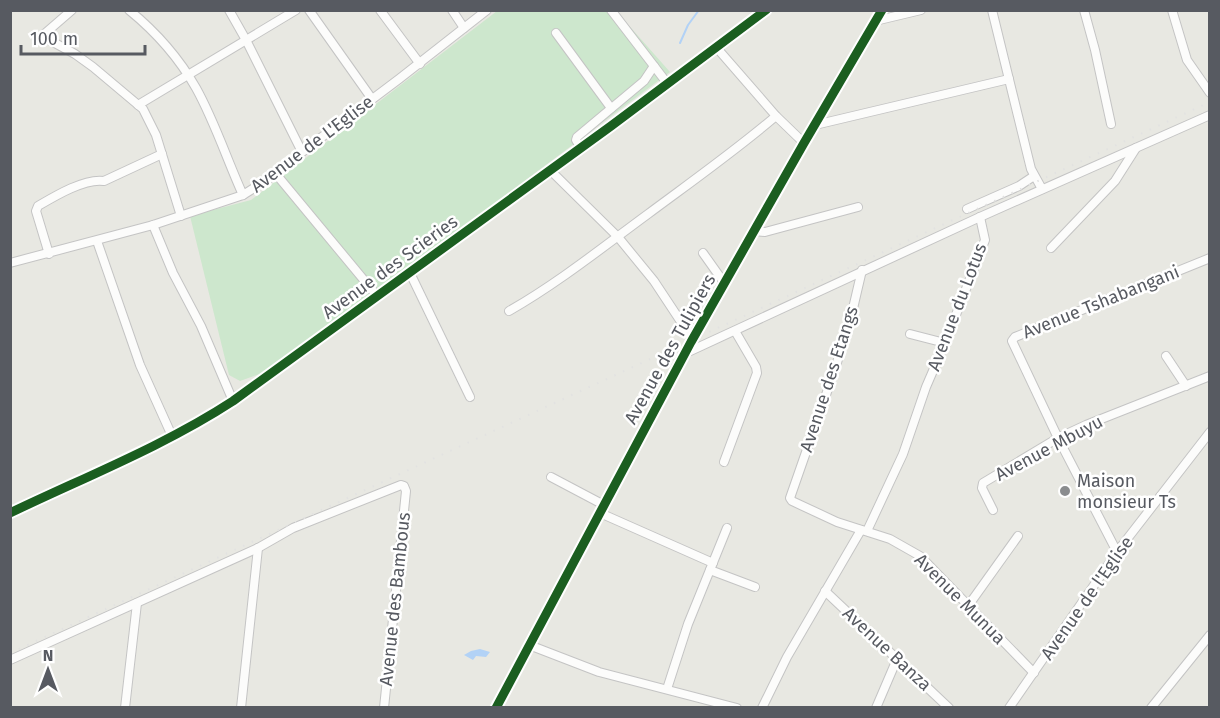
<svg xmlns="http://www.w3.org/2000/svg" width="1220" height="718" font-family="'Fira Sans',sans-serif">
  <rect width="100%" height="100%" fill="#e8e8e2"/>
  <polygon fill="#cde7cd" points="497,11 616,11 670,72 273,369 240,381 229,375 190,216 251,200"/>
  <polygon fill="#b2d2f6" points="480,649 490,652 486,657 476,656 473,660 464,655 471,651"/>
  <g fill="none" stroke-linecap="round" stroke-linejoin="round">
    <polyline stroke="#b2d2f6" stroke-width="2" points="680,43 688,25 699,10"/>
    <g stroke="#c4c4c4" stroke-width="10">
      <g id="minor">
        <polyline points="72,10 42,36 75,54 93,67 143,109 156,135 181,216"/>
        <path d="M129,10C156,32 179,58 196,88C215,122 227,160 243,195"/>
        <polyline points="229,10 246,40 302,152"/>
        <polyline points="309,10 372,99"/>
        <polyline points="380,10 420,64"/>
        <polyline points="452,10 464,28"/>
        <polyline points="611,10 667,83"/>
        <polyline points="992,10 1031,169 1042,189"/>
        <polyline points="1084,10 1095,50 1111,124"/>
        <polyline points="1172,10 1187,60 1210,93"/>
        <polyline points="875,21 921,10"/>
        <polyline points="556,33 611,108"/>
        <polyline points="716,47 776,116 804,143"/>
        <polyline points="138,105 296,10"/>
        <polyline points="815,125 1009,79"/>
        <polyline points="581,148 576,140 577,137 644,81 654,66"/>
        <polyline points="550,170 618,237 654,281 693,340"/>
        <polyline points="276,174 378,297"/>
        <polyline points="967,209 1019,186 1034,176"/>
        <polyline points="153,225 173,273 201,326 233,401"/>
        <polyline points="754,231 765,232 858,207"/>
        <polyline points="97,241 140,365 172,436"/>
        <polyline points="1051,248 1115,181 1136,148"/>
        <polyline points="703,253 725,284"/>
        <path d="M49,254L36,211L38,206C55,196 85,178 104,181L162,154"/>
        <polyline points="10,263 153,225 243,195 276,174 302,152 399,79 487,10"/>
        <polyline points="862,270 851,317 835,369 790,498 792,501 837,522 890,539 920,556 1034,673"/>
        <polyline points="410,273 470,397"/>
        <path d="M509,311C558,283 603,247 648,214C691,182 735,151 776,116"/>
        <polyline points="910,334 945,343"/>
        <polyline points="686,353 980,217 1210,115"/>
        <polyline points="1166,356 1186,386"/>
        <polyline points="724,462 757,373 756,367 735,331"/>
        <polyline points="551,477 604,505"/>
        <polyline points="993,510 982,488 983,483 1058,438 1086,425 1210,376"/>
        <polyline points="600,513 713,563"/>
        <polyline points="867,531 903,454 926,387 945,343 985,240 980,217"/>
        <polyline points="1117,552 1058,438 1012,341 1015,337 1210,258"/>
        <polyline points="710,570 755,587"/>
        <polyline points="825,591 949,708"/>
        <polyline points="968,606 1018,536"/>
        <polyline points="529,645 599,672 737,708"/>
        <polyline points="10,660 258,548 293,528 401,485 404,486 406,491 384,708"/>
        <polyline points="667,689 688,624 727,528"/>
        <polyline points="125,708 137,603"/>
        <polyline points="241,708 258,548"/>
        <polyline points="496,708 691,342 804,143 882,10"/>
        <polyline points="762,708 787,657 861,530"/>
        <polyline points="876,708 897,659"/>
        <polyline points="1009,708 1117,552 1210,432"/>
        <polyline points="1151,708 1210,635"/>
      </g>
    </g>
    <g stroke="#c4c4c4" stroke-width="12">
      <path id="tertiary" d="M10,513C85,477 164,446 233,401L611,126L766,10"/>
    </g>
    <use href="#minor" stroke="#fcfcfb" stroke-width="8"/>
    <use href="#tertiary" stroke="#fcfcfb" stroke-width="9"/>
    <polyline stroke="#e2e2e1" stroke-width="2" stroke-dasharray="1.5 8" stroke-linecap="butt" points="10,653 1210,102"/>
    <g stroke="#fff" stroke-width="13">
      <g id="cycleway">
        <path d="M10,513C85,477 164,446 233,401L611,126L766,10"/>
        <polyline points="496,708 691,342 804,143 882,10"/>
      </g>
    </g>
    <use href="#cycleway" stroke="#1b5e20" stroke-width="9"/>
  </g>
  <circle fill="#8a8c8e" stroke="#fff" stroke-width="2" cx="1065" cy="491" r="6"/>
  <g text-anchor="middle" stroke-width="5" stroke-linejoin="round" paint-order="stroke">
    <g font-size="18" fill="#575a61" stroke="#fff">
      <text transform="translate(312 144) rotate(-37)" y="6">Avenue de L'Eglise</text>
      <text transform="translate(390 267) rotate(-36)" y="6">Avenue des Scieries</text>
      <text transform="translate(1101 302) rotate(-22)" y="6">Avenue Tshabangani</text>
      <text transform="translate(957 307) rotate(-69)" y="6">Avenue du Lotus</text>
      <text transform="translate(670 349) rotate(-61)" y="6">Avenue des Tulipiers</text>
      <text transform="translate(829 379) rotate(-72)" y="6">Avenue des Etangs</text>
      <text transform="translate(1049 448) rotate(-28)" y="6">Avenue Mbuyu</text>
      <text transform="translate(1087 598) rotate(-55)" y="6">Avenue de l'Eglise</text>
      <text transform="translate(395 599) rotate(-84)" y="6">Avenue des Bambous</text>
      <text transform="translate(960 599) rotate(45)" y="6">Avenue Munua</text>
      <text transform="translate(887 649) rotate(43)" y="6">Avenue Banza</text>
    </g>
    <g font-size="18" fill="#575a61" stroke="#fff" text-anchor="start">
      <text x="1077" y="487">Maison<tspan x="1077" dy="21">monsieur Ts</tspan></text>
    </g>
  </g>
  <rect width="1220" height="718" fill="none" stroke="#575a61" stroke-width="24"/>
  <g transform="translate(48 670)" stroke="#ffffff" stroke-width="4.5" paint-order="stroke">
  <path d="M0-4.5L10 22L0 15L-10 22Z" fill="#575a61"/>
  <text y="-9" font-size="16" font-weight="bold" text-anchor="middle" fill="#575a61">N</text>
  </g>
  <path d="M21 45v9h124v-9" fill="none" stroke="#575a61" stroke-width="3"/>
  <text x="30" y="45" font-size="18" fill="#575a61" stroke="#ffffff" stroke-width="4.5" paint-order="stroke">100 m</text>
</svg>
